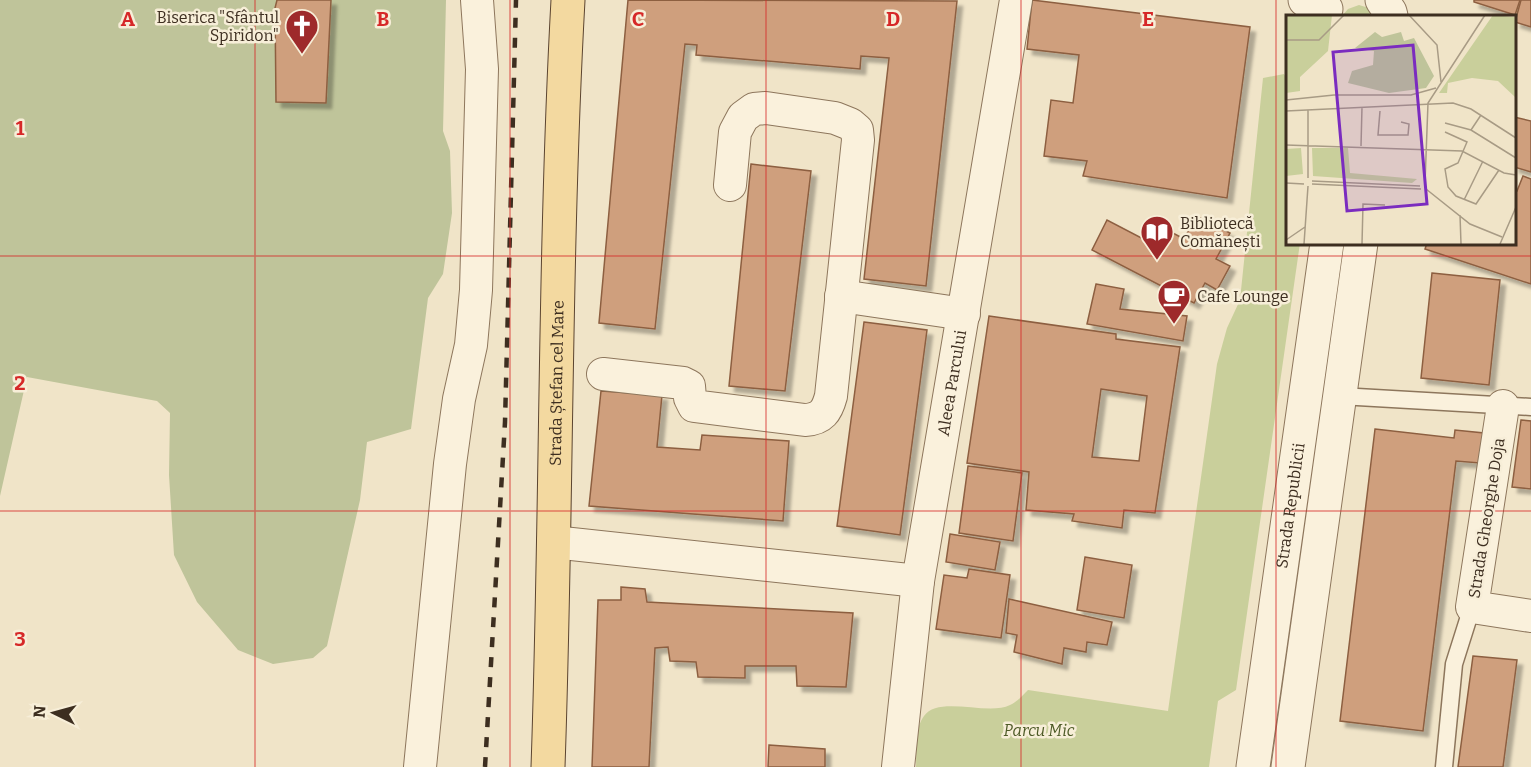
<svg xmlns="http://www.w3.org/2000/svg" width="1531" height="767" font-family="Bitter,serif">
  <defs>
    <filter id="shadow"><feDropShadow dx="5.5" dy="5.5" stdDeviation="1.5" flood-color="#0004"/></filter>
  </defs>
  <rect width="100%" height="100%" fill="#f0e4c8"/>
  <g fill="#c9cf9b">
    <polygon points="1359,5 1369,8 1377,16 1342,16 1348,9"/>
    <path d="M1284,74L1288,81V243H1300L1236,690L1218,701L1209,767H916C917,752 914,729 924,716C938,695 988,716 1010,705C1017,702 1023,695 1028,690L1168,711L1217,364L1227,328L1240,300L1263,78Z"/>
  </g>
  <polygon fill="#bfc49a" points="0,0 446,0 443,131 450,151 452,213 443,274 428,298 411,429 367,442 360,500 327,646 313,658 273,664 238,650 197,602 174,555 169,475 170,413 157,401 27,377 0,496"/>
  <g fill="#cf9f7d" stroke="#8d5f41" stroke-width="1.5" fill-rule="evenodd" filter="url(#shadow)">
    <polygon points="277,0 331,0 326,103 276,102 275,8"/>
    <polygon points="628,0 957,1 926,286 864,279 889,58 861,56 860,69 696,55 697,45 685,44 655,329 599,323"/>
    <polygon points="1032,0 1250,27 1227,198 1083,176 1087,161 1044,156 1051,100 1073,103 1079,55 1027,49"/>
    <polygon points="1474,0 1520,0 1515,15 1474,2"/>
    <polygon points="1521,0 1531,0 1531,27 1515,22"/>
    <polygon points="1514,117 1531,121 1531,172 1514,167"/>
    <polygon points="751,164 811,171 785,391 729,386"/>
    <polygon points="1523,176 1531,179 1531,284 1425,249 1427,243 1514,243 1514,190 1517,191"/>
    <polygon points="1196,216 1230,233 1216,259 1230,266 1217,290 1205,283 1194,303 1092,250 1107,220 1149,242 1158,225 1184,239"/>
    <polygon points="1432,273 1500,280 1489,385 1421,378"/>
    <polygon points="1096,284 1124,289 1120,309 1187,316 1183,341 1087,324"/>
    <path d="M989,316L1116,334V339L1180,347L1155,513L1124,510L1122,528L1072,521L1074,514L1026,510L1029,472L967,463ZM1101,389L1147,396L1139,461L1092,457Z"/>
    <polygon points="864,322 927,330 900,535 837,526"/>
    <polygon points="601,391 662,395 657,447 700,450 702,435 789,441 783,521 589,506"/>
    <polygon points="1521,420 1531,421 1531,489 1512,487"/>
    <polygon points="1375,429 1454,438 1455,430 1484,433 1480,463 1456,461 1423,731 1340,721"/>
    <polygon points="968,466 1022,473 1013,541 959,533"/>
    <polygon points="950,534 1000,542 995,570 946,562"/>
    <polygon points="1085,557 1132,565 1124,618 1077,610"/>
    <polygon points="969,569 1010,575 1001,638 936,629 944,575 967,578"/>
    <polygon points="621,587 645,589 647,602 853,613 846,687 797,686 796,666 745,666 745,678 698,677 696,662 670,661 668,647 655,648 649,767 592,767 598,600 621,600"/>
    <polygon points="1009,599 1112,622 1107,645 1087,642 1086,652 1064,648 1062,664 1014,652 1017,635 1006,633"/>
    <polygon points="1473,656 1517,660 1503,767 1458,767"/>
    <polygon points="769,745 825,749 825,767 768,767"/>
  </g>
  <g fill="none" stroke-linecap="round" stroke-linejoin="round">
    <g stroke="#8d765c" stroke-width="19">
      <g id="service">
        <polyline points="1340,396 1531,407"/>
        <polyline points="1444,767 1454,664 1472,607"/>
      </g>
    </g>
    <g stroke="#8d765c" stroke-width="34">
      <g id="minor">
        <polyline points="841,296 964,314"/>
        <path d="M603,374L683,383L689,386L690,398L694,406L805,420C822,419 827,411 831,396L858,140L857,130L850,124L835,118L766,108L754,109L743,117L735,132L730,185"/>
        <polyline points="1503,406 1472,607 1531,616"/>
        <polyline points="553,542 918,581"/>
        <polyline points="420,767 450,464 459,399 471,345 476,290 482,69 477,0"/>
        <path id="s1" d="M898,767L918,581L1016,0"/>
      </g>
    </g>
    <g stroke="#8d765c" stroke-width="35">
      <g id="tertiary">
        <polyline points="1305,0 1326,9"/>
        <polyline points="1382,0 1390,12 1391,16"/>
        <path id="s2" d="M1253,767L1327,243"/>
        <polyline points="1288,767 1361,243"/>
      </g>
    </g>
    <g stroke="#5b4430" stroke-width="35">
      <g id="primary">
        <path id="s3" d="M548,767C557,511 554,255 568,0"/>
      </g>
    </g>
    <use href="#service" stroke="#faf1dc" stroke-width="16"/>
    <use href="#minor" stroke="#faf1dc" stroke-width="32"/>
    <use href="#tertiary" stroke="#faf1dc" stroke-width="33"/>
    <use href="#primary" stroke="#f3d9a0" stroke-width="33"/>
    <polyline stroke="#3d2e20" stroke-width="4.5" stroke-dasharray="10 10" stroke-linecap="butt" points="485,767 505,422 516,0"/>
  </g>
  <path fill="none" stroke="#d62828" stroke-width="1.5" stroke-opacity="0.55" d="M255,0V767M510,0V767M766,0V767M1021,0V767M1276,0V767M0,256H1531M0,511H1531"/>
  <defs>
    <g id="church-pin" transform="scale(1.725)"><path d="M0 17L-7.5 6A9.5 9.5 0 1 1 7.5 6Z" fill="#9e2a2b" stroke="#f7eed8"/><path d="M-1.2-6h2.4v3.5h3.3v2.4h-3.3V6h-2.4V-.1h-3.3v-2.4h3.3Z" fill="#fff"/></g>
    <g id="library-pin" transform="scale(1.725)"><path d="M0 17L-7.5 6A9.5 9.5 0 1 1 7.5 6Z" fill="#9e2a2b" stroke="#f7eed8"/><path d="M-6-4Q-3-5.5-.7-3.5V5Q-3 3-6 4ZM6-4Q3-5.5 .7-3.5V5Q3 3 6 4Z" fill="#fff"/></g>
    <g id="cafe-pin" transform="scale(1.725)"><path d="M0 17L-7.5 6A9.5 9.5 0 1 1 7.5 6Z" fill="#9e2a2b" stroke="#f7eed8"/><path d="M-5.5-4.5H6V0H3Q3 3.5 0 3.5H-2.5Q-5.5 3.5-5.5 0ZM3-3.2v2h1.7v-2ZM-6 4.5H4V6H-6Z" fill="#fff"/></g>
  </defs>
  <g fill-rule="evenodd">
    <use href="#church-pin" x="302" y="26"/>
    <use href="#library-pin" x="1157" y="232"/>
    <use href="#cafe-pin" x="1174" y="296"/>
  </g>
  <g text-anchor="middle" stroke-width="5" stroke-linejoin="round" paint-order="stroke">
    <g font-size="16" fill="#3d2e20" stroke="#f7eed8" text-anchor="start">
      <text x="279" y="23" text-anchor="end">Biserica "Sfântul<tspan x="279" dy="18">Spiridon"</tspan></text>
      <text x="1180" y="229">Bibliotecă<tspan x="1180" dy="18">Comănești</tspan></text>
      <text x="1197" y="302">Cafe Lounge</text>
    </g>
    <g font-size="16" fill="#3d2e20" stroke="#f7eed8">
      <text dy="6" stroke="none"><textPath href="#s3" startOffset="384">Strada Ștefan cel Mare</textPath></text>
      <text dy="6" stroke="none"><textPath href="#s1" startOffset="388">Aleea Parcului</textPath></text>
      <text dy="6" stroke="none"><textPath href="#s2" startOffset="264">Strada Republicii</textPath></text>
      <text transform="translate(1486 518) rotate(-81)" y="6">Strada Gheorghe Doja</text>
    </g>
    <g font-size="16" font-style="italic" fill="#4d5a26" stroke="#f7eed8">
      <text x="1039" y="736">Parcu Mic</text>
    </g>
  </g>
  <g transform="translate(1286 15)">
    <rect width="230" height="230" fill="#f0e4c8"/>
    <path d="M0,0H46L42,36L14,62V76L0,78ZM207,0L229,2V82L212,66L186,63L162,68L161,78H153ZM15,133L17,159L0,161V134ZM26,133H62L64,158L131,164L126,168L27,161Z" fill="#c9cf9b"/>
    <path d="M89,17L96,22L115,17L118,26L128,23L148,61L140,73L103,78L62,68L66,56L87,50L88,36L69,33Z" fill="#bfc49a"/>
    <path fill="none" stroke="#a89b85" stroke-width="1.5" d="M123,0L151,30L155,67M0,25H33L58,0M0,85L48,80H125L150,73M22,95V163M0,96L167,88L185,94L230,123M94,96L92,120H122L123,109L115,107M159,108L185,115L230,143M185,115L195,100M159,117L181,127L172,148L159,154L162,172L170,181L190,189L213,155M0,130L176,136L218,158L230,160M75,131L76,92M26,166L134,171M0,168L18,169M139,168L142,88L199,0M26,169L135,174M140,174L184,209L216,222M178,185L197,146M174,200L175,229M0,225L19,212M18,229L22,171M76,229L77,189L99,190M214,229L230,192"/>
    <path fill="#7b2cbf" fill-opacity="0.15" stroke="#7b2cbf" stroke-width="3" d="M127,30L141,189L61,196L47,37Z"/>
    <rect width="230" height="230" fill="none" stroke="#3d2e20" stroke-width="3"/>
  </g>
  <g font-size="20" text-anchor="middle" font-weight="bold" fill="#d62828" stroke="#f7eed8" stroke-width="5" stroke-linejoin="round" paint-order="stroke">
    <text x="128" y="26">A</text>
    <text x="383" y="26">B</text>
    <text x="638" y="26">C</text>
    <text x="893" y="26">D</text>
    <text x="1148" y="26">E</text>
    <text x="20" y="135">1</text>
    <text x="20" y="390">2</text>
    <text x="20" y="646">3</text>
  </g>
  <g transform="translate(54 713) rotate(275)" stroke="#f7eed8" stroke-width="4.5" paint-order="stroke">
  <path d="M0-4.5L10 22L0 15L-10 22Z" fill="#3d2e20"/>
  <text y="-9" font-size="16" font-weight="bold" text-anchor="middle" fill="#3d2e20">N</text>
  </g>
</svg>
